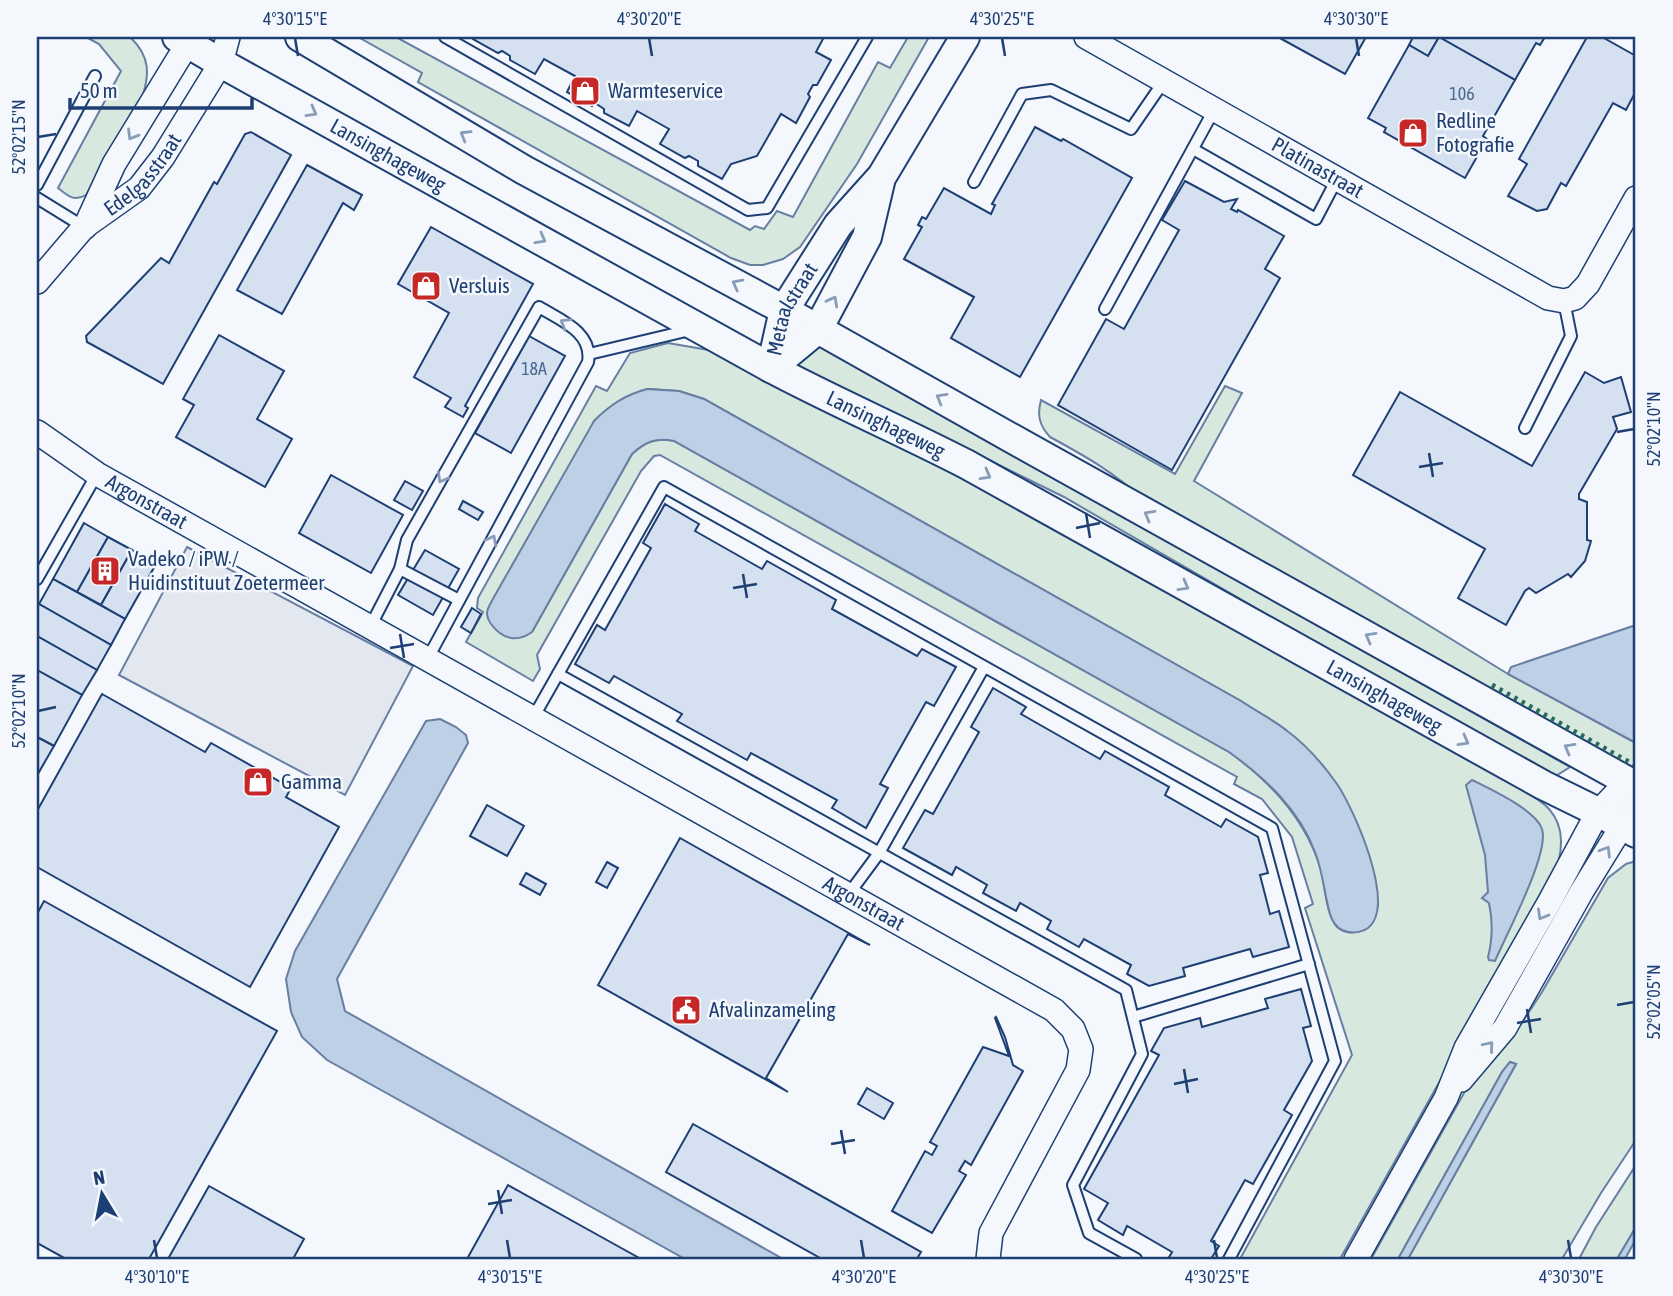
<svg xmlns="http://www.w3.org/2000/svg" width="1673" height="1296" font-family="'Asap Condensed',sans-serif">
  <rect width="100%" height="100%" fill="#f4f7fb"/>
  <g fill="#d7e8df" stroke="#687fa3" stroke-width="2" fill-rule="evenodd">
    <path d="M86,37H130C151,57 150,75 141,101L86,195C74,202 68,196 58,188L121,71L99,44Z"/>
    <polygon points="361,37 396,37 750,230 755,226 764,229 777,211 793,217 878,62 890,68 908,37 929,37 857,164 800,247 783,259 763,265 750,265 731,258 418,82 422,73 360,38"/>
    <path d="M668,343L720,352L912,450L1507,781C1521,790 1538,797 1549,809C1568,830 1561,860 1551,883L1340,1259H1240L1352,1055L1305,908L1313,904L1292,837L1262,799L1234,784L1237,777L660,455L654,456L641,471L537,655L540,669L533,681L466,642L483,612L477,608L478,598L596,386L607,391L630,353ZM648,389L679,391L704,399L1241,701L1286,730L1374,874L1378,906L1367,928C1358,933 1346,935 1337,927C1326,915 1325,885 1321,870C1306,819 1271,782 1229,752L674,441C656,437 645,442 632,454L532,632L594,421C610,405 625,395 648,389Z"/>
    <polygon points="820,346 1570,767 1551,779 1064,497 796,365"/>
    <path d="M1225,386L1242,393L1194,481L1508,674L1636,743V777L1146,502C1115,473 1087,457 1050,437C1039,425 1037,415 1041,400L1175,474Z"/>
    <polygon points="1636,861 1636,1140 1601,1193 1562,1259 1408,1259 1516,1064 1510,1062 1502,1072 1398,1259 1371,1259 1469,1084 1507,1041 1527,1015 1542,992 1608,878 1626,864"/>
    <polygon points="1636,1165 1636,1227 1617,1259 1579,1259 1596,1227"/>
  </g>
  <polygon fill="#e3e8f0" stroke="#687fa3" stroke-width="2" points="187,547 413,666 345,795 119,675"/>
  <g fill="#bed0e5" stroke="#687fa3" stroke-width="2">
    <path d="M647,389L679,391L704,399L1241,701C1256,711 1272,719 1286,730C1305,744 1323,764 1337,784C1354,809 1397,905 1368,928C1361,933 1350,934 1342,930C1336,927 1332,920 1330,914C1324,893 1323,872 1315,852C1299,809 1265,778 1229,752L674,441C656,437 645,442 632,454L532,632C517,643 502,639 491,624C489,621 487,618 487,613C487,608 492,601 494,597L594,421C610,405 625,395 647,389Z"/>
    <polygon points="1636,625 1636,743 1508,674 1511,667"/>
    <polygon points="440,719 456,727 466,735 468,743 337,979 345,1011 783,1259 685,1259 327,1060 302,1037 291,1012 286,979 295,951 426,721"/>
    <path d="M1472,780C1490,789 1536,810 1542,829C1550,853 1506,935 1495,961L1489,960L1488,957C1493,938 1493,922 1489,903L1482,898L1488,892L1485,855L1466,785Z"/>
    <polygon points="1510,1062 1516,1064 1408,1259 1398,1259 1502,1072"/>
    <polygon points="1636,1227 1636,1239 1625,1259 1617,1259"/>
  </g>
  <g fill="#d5e0f0" stroke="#1d3f73" stroke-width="2">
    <polygon points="474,37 824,37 816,52 831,60 817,85 813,85 808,94 810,97 796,123 781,114 757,156 731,164 722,179 698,166 698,161 689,156 685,158 660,144 669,129 637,111 629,126 604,113 604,109 595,103 592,106 567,92 575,76 544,59 535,74 510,60 510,56 502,51 498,53 473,39"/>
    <polygon points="1278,37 1366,37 1345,74"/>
    <polygon points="1413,37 1545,37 1540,45 1536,43 1515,80 1439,37 1428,56 1409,45"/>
    <polygon points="1439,37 1515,80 1483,136 1487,139 1465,178 1384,132 1386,128 1368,118 1409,45 1428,56"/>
    <polygon points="1587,37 1602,37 1636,56 1636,91 1626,110 1613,103 1566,186 1561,183 1547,209 1537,211 1508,196 1527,164 1519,159"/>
    <polygon points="1035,127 1061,141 1063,139 1132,178 1020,377 951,338 974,297 904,259 922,227 918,225 922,217 926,219 944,188 991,214 995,205 992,204"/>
    <polygon points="251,132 291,155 163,384 87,342 86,336 161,258 169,263 214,182 217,184 245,134"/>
    <polygon points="307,165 362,195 354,210 343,203 282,314 237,290"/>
    <polygon points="1185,181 1224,202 1237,199 1231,209 1237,212 1238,210 1284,236 1265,269 1280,278 1172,470 1058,405 1106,319 1124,329 1179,230 1162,220"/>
    <polygon points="431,227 533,284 465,406 468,408 463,417 445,407 451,398 414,377 449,313 398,284"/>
    <polygon points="219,335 284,371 257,419 292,439 265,487 176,437 194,405 183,399"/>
    <polygon points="529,336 565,356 511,453 475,433"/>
    <polygon points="1585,372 1604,383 1621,377 1631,412 1613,417 1617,429 1579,494 1579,499 1587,502 1587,540 1591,541 1585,561 1571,577 1568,574 1536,593 1529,588 1525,591 1506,625 1458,598 1485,549 1353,475 1400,392 1532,466"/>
    <polygon points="331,475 403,515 371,573 299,533"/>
    <polygon points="405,481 423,491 412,510 394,500"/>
    <polygon points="463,501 483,512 478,520 459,509"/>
    <polygon points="665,504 699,524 695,531 762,569 767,561 836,600 832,609 917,656 922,649 956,667 934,706 926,702 880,784 888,788 866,828 832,808 837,800 751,753 747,760 677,721 682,714 614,676 609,683 575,664 597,625 605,630 651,548 643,543"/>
    <polygon points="84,523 108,537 77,592 53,579"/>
    <polygon points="108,537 132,550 101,605 77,592"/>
    <polygon points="132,550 156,564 125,619 101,605"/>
    <polygon points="425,550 459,569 433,615 398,595"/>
    <polygon points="53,579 125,619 111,645 39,604"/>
    <polygon points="39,604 111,645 97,670 37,636 37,608"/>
    <polygon points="472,608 481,614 471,633 461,627"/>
    <polygon points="37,636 97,670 82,695 37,670"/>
    <polygon points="37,670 82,695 54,746 37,737"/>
    <polygon points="993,688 1026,707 1021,714 1100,759 1105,751 1169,787 1165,795 1221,827 1226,819 1258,837 1268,873 1260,875 1270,914 1279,911 1289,947 1253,957 1250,949 1183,968 1185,976 1149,986 1127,974 1131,965 1084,939 1079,947 1047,929 1051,921 1020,903 1016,911 983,893 987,885 956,867 952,875 903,848 925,810 933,814 979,732 971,727"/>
    <polygon points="102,694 205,752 211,743 291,788 286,797 339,827 250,987 37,867 37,811"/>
    <polygon points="37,737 54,746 39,772 37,770"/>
    <polygon points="487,805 524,826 507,856 470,836"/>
    <polygon points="680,838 870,945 848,934 766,1078 788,1092 598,985"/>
    <polygon points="607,862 618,868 607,888 596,882"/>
    <polygon points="526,873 546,884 540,895 520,884"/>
    <polygon points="44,901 277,1031 149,1259 66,1259 37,1243 37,914"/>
    <polygon points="1301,989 1311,1026 1303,1028 1312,1061 1284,1110 1292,1115 1253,1184 1245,1180 1211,1241 1219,1246 1211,1259 1168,1259 1172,1252 1127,1226 1123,1235 1098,1220 1108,1203 1084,1189 1159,1055 1151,1051 1164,1028 1200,1018 1202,1027 1268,1008 1265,999"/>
    <polygon points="996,1017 1005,1037 1013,1065 1023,1071 971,1165 965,1161 959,1171 966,1175 932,1233 892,1211 925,1151 932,1155 937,1146 930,1142 983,1047 1009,1056 995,1018"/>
    <polygon points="867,1088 893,1103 884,1119 858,1104"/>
    <polygon points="693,1124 921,1252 917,1259 822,1259 666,1172"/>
    <polygon points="508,1185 614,1244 641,1259 467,1259"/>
    <polygon points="209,1186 304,1239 293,1259 168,1259"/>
  </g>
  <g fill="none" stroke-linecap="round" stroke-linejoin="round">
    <g stroke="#1d3f73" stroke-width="14">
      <g id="service">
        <polyline points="445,37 748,210 767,208 867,37"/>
        <polyline points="1193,149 1316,219 1337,179"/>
        <polyline points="974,182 1022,94 1051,90 1131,129 1164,81"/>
        <polyline points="37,185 95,76"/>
        <polyline points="37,198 84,227"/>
        <polyline points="1105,309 1214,110"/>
        <polyline points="589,354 690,330"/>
        <polyline points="1525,428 1571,336 1564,301"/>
        <polyline points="400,569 459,600"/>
        <polyline points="37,579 97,474"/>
        <path d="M370,627L400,569L407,540L539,307C560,320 593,332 588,362L428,658"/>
        <polyline points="558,674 1126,990 1142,1054 1073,1185 1089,1233 1136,1259"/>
        <polyline points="533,718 664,487 1272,828 1335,1061 1229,1259"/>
        <polyline points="848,895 879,853 984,667"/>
        <polyline points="1133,1017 1309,964"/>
      </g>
    </g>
    <g stroke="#1d3f73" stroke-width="26">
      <g id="minor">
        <path id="s1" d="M1086,37L1548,298L1564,301L1575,298L1588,284L1636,198"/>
        <polyline points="85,227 114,164 188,43 196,37"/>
        <path id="s2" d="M37,282L84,227L139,188L163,157L221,63L228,37"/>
        <path id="s3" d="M37,432L97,474L1054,1010L1073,1029L1081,1049L1078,1070L991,1233L988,1259"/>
        <polyline points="1461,1080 1505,1028 1582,891 1622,826 1628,781"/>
        <polyline points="1356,1259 1446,1098 1466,1048 1550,901 1598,812 1628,781"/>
      </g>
    </g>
    <g stroke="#1d3f73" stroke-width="32">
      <g id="tertiary">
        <path id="s4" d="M177,37L221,63L771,368C835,402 902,431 966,464L1543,785L1598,812L1636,833"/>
        <polyline points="300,37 524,170 784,310 1022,444 1636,786"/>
        <path id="s5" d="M771,368L784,310L838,225L882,176L965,37"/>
        <polyline points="771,368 818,329 867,237 880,182"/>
      </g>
    </g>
    <use href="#service" stroke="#f4f7fb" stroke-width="10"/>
    <use href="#minor" stroke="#f4f7fb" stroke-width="23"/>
    <use href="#tertiary" stroke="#f4f7fb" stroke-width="28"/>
    <polyline stroke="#2c6c60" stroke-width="5" stroke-dasharray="3.5 5" stroke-linecap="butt" points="1492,685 1636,766"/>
  </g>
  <defs><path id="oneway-chevron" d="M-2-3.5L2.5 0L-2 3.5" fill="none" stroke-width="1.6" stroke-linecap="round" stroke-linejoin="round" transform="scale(1.75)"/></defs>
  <g stroke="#889bb7">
    <use href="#oneway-chevron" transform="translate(312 112) rotate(29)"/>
    <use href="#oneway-chevron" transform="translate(132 135) rotate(121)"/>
    <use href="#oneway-chevron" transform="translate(465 135) rotate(-149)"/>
    <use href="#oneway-chevron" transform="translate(541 239) rotate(29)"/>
    <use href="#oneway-chevron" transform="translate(737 284) rotate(-152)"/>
    <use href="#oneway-chevron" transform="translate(833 301) rotate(-62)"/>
    <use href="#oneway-chevron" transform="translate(565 323) rotate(-148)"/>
    <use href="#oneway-chevron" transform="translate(941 398) rotate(-150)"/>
    <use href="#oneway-chevron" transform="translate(986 475) rotate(29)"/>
    <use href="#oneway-chevron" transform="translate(442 478) rotate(119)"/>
    <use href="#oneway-chevron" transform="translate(1149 515) rotate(-151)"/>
    <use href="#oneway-chevron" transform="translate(492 540) rotate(-62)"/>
    <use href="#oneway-chevron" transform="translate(1184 586) rotate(29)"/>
    <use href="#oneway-chevron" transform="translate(1370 637) rotate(-151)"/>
    <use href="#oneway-chevron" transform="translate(1464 741) rotate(29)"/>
    <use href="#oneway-chevron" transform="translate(1569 748) rotate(-151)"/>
    <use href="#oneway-chevron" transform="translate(1606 851) rotate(-58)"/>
    <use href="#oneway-chevron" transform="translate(1542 915) rotate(120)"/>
    <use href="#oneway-chevron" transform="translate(1489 1046) rotate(-50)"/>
  </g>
  <path fill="none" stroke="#1d3f73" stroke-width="2.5" d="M295,38L298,56M649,38L652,56M1002,38L1005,56M1356,38L1359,56M38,137L56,134M1617,432L1634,429M1429,453L1433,477M1419,467L1443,463M1086,513L1090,538M1076,528L1100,523M743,574L747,598M733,588L757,584M400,634L404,658M390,648L414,644M38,711L56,707M1617,1005L1634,1002M1527,1009L1531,1033M1517,1023L1541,1019M1184,1069L1188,1093M1174,1084L1198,1079M841,1130L845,1154M831,1144L855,1140M498,1190L502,1214M488,1204L512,1200M154,1240L157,1258M507,1240L510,1258M861,1240L864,1258M1214,1240L1217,1258M1568,1240L1571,1258"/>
  <defs>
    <g id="shop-square" transform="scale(1.575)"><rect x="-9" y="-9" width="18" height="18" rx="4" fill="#c62828" stroke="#f4f7fb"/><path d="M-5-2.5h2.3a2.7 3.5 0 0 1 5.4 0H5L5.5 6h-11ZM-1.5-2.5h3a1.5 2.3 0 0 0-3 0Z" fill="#fff"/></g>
    <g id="building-square" transform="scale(1.575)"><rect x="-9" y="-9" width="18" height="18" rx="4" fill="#c62828" stroke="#f4f7fb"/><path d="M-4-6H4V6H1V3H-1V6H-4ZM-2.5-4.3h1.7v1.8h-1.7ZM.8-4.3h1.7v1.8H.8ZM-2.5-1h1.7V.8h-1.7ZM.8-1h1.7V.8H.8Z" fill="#fff"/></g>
    <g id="civic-square" transform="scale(1.575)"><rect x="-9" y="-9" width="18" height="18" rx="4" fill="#c62828" stroke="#f4f7fb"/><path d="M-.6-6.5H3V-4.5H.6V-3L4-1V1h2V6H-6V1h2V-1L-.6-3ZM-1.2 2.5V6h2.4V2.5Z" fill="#fff"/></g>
  </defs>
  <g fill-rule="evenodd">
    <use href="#shop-square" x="585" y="91"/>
    <use href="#shop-square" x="1413" y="133"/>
    <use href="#shop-square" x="426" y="286"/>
    <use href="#building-square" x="105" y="571"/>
    <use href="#shop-square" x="258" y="782"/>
    <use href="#civic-square" x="686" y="1010"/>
  </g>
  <g text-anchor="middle" stroke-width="5" stroke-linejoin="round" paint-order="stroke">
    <g font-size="18" fill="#4b6792">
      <text x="1462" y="100">106</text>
      <text x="534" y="375">18A</text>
    </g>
    <g font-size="21" fill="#1d3f73" stroke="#f4f7fb" text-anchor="start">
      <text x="608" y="98">Warmteservice</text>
      <text x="1436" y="128">Redline<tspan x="1436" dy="24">Fotografie</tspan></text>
      <text x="449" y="293">Versluis</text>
      <text x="128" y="566">Vadeko / iPW /<tspan x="128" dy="24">Huidinstituut Zoetermeer</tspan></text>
      <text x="281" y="789">Gamma</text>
      <text x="709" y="1017">Afvalinzameling</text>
    </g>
    <g font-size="21" fill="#1d3f73" stroke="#f4f7fb">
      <text dy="7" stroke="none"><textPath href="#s4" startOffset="242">Lansinghageweg</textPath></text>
      <text dy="7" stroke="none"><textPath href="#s1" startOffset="266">Platinastraat</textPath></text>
      <text dy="7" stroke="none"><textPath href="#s2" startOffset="152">Edelgasstraat</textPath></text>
      <text dy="7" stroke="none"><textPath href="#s5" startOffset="63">Metaalstraat</textPath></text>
      <text dy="7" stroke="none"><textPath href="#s4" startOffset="808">Lansinghageweg</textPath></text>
      <text dy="7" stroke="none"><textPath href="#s3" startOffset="130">Argonstraat</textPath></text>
      <text dy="7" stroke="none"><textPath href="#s4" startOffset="1376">Lansinghageweg</textPath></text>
      <text dy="7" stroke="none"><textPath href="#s3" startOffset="952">Argonstraat</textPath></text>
    </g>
  </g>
  <rect width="1673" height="1296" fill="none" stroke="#f4f7fb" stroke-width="77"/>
  <g transform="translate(102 1194) rotate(350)" stroke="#f4f7fb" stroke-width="5" paint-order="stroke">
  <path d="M0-5L12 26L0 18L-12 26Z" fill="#1d3f73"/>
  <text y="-10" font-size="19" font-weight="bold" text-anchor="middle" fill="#1d3f73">N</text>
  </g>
  <path d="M70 98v10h182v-10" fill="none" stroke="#1d3f73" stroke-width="3.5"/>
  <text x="80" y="98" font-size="21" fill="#1d3f73" stroke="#f4f7fb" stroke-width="5" paint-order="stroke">50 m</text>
  <rect x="38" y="38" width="1596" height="1220" fill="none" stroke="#1d3f73" stroke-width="2.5"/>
  <g font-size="18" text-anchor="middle" fill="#1d3f73">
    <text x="295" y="25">4°30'15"E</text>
    <text x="649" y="25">4°30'20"E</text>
    <text x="1002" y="25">4°30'25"E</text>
    <text x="1356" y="25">4°30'30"E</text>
    <text transform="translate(19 137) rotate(-90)" y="6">52°02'15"N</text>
    <text transform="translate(1654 429) rotate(-90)" y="6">52°02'10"N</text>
    <text transform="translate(19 711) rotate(-90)" y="6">52°02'10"N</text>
    <text transform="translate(1654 1002) rotate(-90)" y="6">52°02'05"N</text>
    <text x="157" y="1283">4°30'10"E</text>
    <text x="510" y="1283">4°30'15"E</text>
    <text x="864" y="1283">4°30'20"E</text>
    <text x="1217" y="1283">4°30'25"E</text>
    <text x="1571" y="1283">4°30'30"E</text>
  </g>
</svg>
